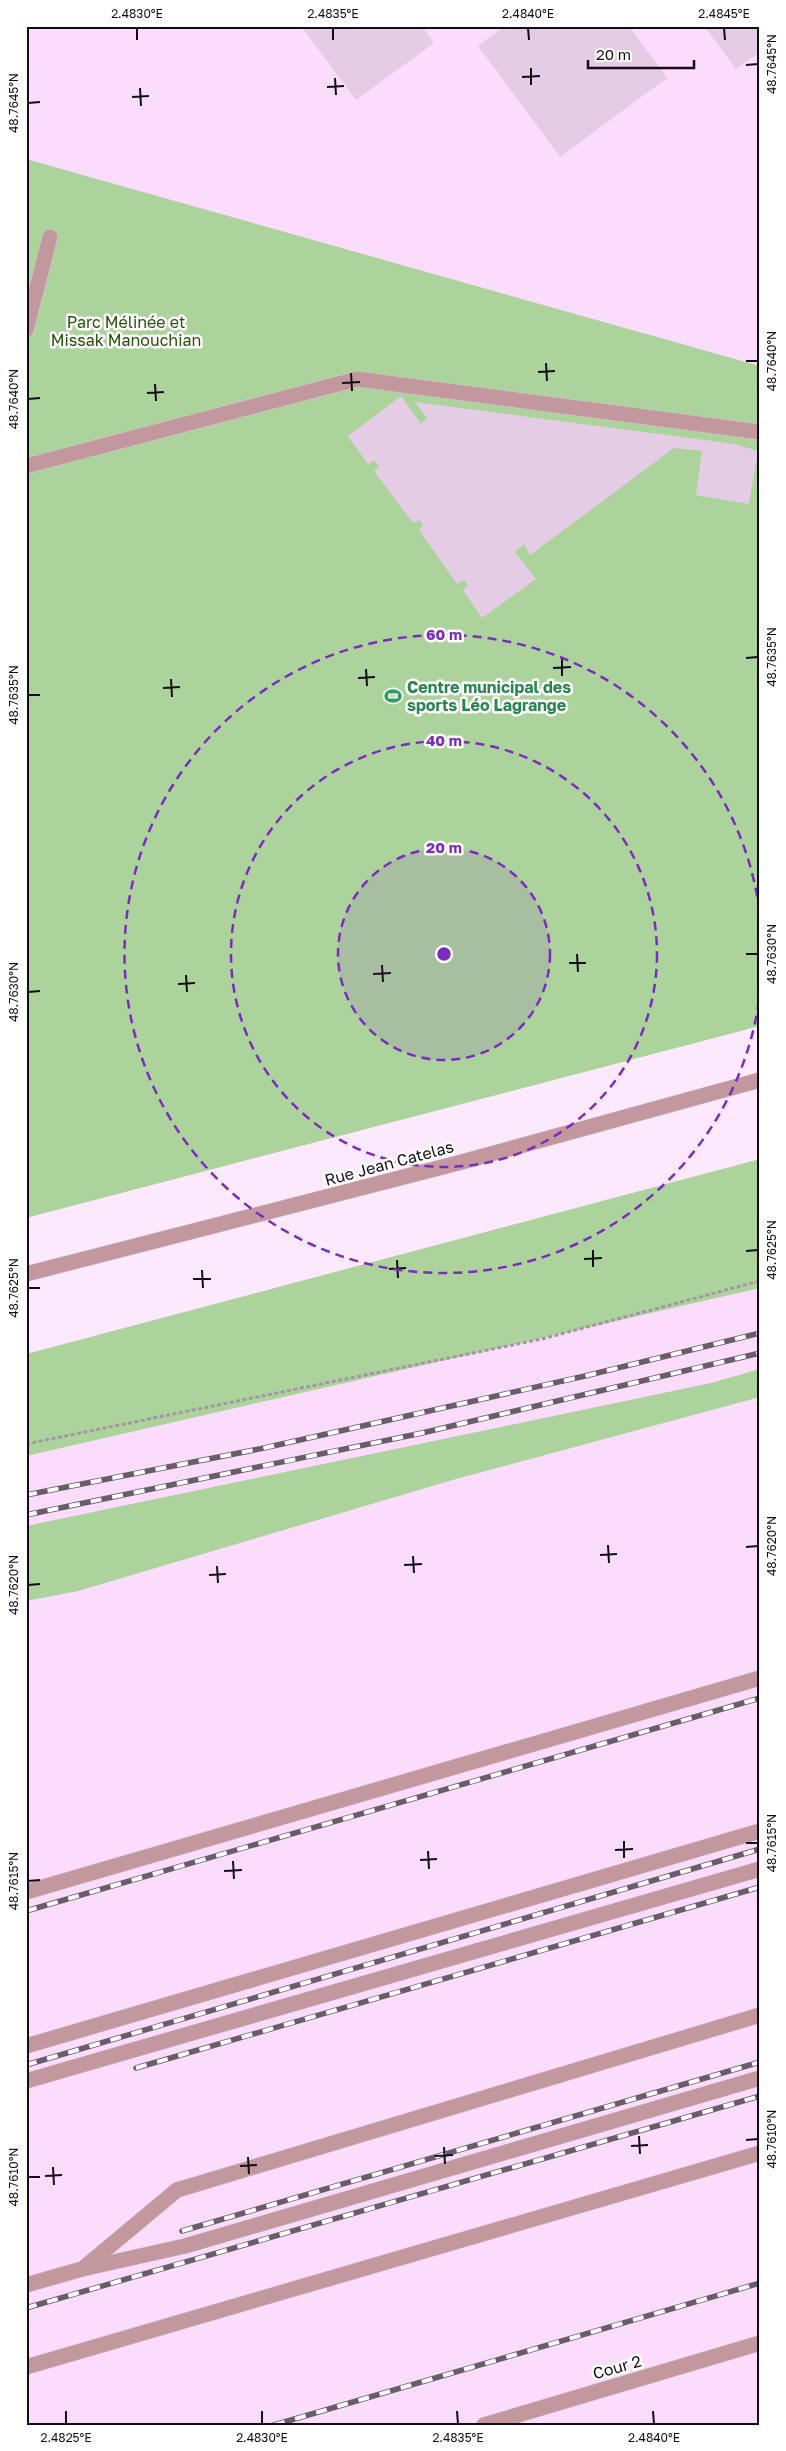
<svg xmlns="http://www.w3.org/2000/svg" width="786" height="2451" font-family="'Golos Text',sans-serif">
  <rect width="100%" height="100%" fill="#fde9fe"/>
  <g fill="#fbdcfc">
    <polygon points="26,26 760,26 760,366 26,159"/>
    <polygon points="760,1162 760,2425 26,2425 26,1355"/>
  </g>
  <g fill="#add39d">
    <polygon points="26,159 760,366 760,1026 26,1218"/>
    <polygon points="760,1159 760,1288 26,1456 26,1354"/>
    <polygon points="760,1369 760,1397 456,1479 78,1591 26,1601 26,1526 711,1383"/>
  </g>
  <g fill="#e5cce5">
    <polygon points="301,26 422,26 434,43 356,100"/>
    <polygon points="505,26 637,26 632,30 667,78 560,157 478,46"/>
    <polygon points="704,26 760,26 760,52 736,69"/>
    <polygon points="401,396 421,424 427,418 415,402 735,444 758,451 749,504 696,495 702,451 674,448 530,555 524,544 515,552 536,579 482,618 463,590 468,585 464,580 457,584 419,530 423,526 420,520 413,523 374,471 379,467 374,460 368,464 348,436"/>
  </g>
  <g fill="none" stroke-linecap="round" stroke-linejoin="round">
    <g stroke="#d8c6d9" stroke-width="16">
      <g id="lane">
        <polyline points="26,330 50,237"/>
        <polyline points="26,466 357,379 760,432"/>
        <polyline points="26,1892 760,1678"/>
        <polyline points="26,2046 760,1831"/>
        <polyline points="26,2081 760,1869"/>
        <polyline points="86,2266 177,2190 760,2015"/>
        <polyline points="26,2285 82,2269 185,2246 760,2078"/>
        <polyline points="26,2367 760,2153"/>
        <polyline points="484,2425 760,2343"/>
      </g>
    </g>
    <g stroke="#d8c6d9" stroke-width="16">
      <polyline id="street" points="26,1274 458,1163 760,1080"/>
    </g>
    <polyline stroke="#a495a5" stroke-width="3" stroke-dasharray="4 2.5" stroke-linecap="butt" points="26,1444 542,1339 760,1281"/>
    <use href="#lane" stroke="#c2989e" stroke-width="15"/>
    <use href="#street" stroke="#c2989e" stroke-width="15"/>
    <g stroke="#695d6a" stroke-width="5.5">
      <g id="rail">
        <polyline points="26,1495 264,1448 585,1376 760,1333"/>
        <polyline points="26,1515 422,1433 760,1353"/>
        <polyline points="26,1911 760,1698"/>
        <polyline points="26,2065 760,1849"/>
        <polyline points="136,2068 760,1887"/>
        <polyline points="182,2231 760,2062"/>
        <polyline points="26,2308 760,2096"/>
        <polyline points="274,2425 760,2283"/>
      </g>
    </g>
    <use href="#rail" stroke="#fff" stroke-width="4" stroke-dasharray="11" stroke-linecap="butt"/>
  </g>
  <path fill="none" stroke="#140c15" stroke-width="2" d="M137,28V40M333,28V40M528,28L529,40M724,28L725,40M746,65L758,64M531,68V85M522,77L540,76M335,78L336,95M327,87L344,86M140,88L141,106M132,97L149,96M28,103L40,102M746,361H758M546,363L547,381M538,372L555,371M351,373L352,391M342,383L360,382M155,384L156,401M147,393L164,392M28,399L40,398M746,658L758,657M562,659V676M553,668L571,667M366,669L367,686M358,678L375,677M171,679L172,697M163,688L180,687M28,695H40M577,954L578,972M746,954H758M569,963H586M382,965L383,982M373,974L391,973M186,975L187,992M178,984L195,983M28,992L40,991M593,1250V1267M746,1251L758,1250M584,1259L602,1258M397,1260L398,1278M389,1269L406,1268M202,1270L203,1288M193,1279H211M28,1288H40M608,1545L609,1563M746,1547L758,1546M600,1555L617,1554M413,1556L414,1573M404,1565L422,1564M217,1566L218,1583M209,1575L226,1574M28,1585L40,1584M624,1841V1858M746,1843H758M615,1850L633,1849M428,1851L429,1869M420,1860L437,1859M233,1861L234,1879M224,1871L242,1870M28,1881L40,1880M639,2136L640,2154M746,2140L758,2139M631,2146L648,2145M444,2147L445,2164M435,2156L453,2155M248,2157L249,2174M240,2166L257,2165M53,2167L54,2185M45,2176L62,2175M28,2177H40M66,2411V2424M262,2411V2424M457,2411L458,2424M653,2411L654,2424"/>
  <circle cx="444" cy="954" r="106" fill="#7b2cbf" fill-opacity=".12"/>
  <g fill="none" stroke="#7b2cbf" stroke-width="2.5" stroke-dasharray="9 6">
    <circle cx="444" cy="954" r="106"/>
    <circle cx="444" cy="954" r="213"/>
    <path d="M759 1001A319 319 0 1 1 759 907"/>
  </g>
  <defs>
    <g id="stadium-bare" transform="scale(1.35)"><path d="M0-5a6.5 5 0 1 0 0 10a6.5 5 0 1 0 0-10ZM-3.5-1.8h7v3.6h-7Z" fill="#2e9e5b" stroke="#fff" stroke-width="2.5" paint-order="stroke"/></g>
  </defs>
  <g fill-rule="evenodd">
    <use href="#stadium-bare" x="393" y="696"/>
  </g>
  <g text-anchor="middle" stroke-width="5" stroke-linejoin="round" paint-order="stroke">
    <g font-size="16" fill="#235203" stroke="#fff">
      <text x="126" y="328">Parc Mélinée et<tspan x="126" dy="18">Missak Manouchian</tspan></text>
    </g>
    <g font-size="16" font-weight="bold" fill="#27864d" stroke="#fff" text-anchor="start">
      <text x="407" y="693">Centre municipal des<tspan x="407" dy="18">sports Léo Lagrange</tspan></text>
    </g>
    <g font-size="16" fill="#140c15" stroke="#fff">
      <text transform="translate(389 1163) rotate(-15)" y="6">Rue Jean Catelas</text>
      <text transform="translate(617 2367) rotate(-16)" y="6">Cour 2</text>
    </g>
  </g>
  <circle cx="444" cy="954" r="8" fill="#7b2cbf" stroke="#fff" stroke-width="2.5"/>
  <g font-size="15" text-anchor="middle" font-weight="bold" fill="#7b2cbf" stroke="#fff" stroke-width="5" stroke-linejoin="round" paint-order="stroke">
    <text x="444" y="640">60 m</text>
    <text x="444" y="746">40 m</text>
    <text x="444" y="853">20 m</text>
  </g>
  <rect width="786" height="2451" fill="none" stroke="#ffffff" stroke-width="55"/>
  <path d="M588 60v8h106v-8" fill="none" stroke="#140c15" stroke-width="2.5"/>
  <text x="596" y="60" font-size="15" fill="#140c15" stroke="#ffffff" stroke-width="4" paint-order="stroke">20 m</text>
  <rect x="28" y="28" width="730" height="2396" fill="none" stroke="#140c15" stroke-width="2"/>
  <g font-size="12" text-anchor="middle" fill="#140c15">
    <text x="137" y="18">2.4830°E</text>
    <text x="333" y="18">2.4835°E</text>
    <text x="528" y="18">2.4840°E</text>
    <text x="724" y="18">2.4845°E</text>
    <text transform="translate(772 64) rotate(-90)" y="4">48.7645°N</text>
    <text transform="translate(14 103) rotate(-90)" y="4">48.7645°N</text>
    <text transform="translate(772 361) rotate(-90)" y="4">48.7640°N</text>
    <text transform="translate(14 399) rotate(-90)" y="4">48.7640°N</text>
    <text transform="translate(772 657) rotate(-90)" y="4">48.7635°N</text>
    <text transform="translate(14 695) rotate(-90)" y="4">48.7635°N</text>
    <text transform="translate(772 954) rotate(-90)" y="4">48.7630°N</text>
    <text transform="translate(14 992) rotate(-90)" y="4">48.7630°N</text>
    <text transform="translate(772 1250) rotate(-90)" y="4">48.7625°N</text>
    <text transform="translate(14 1288) rotate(-90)" y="4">48.7625°N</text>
    <text transform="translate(772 1546) rotate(-90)" y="4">48.7620°N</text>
    <text transform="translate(14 1585) rotate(-90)" y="4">48.7620°N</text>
    <text transform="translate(772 1843) rotate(-90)" y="4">48.7615°N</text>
    <text transform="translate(14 1881) rotate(-90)" y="4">48.7615°N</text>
    <text transform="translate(772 2139) rotate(-90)" y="4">48.7610°N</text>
    <text transform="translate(14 2177) rotate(-90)" y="4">48.7610°N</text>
    <text x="66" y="2442">2.4825°E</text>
    <text x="262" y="2442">2.4830°E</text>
    <text x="458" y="2442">2.4835°E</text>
    <text x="654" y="2442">2.4840°E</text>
  </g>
</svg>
